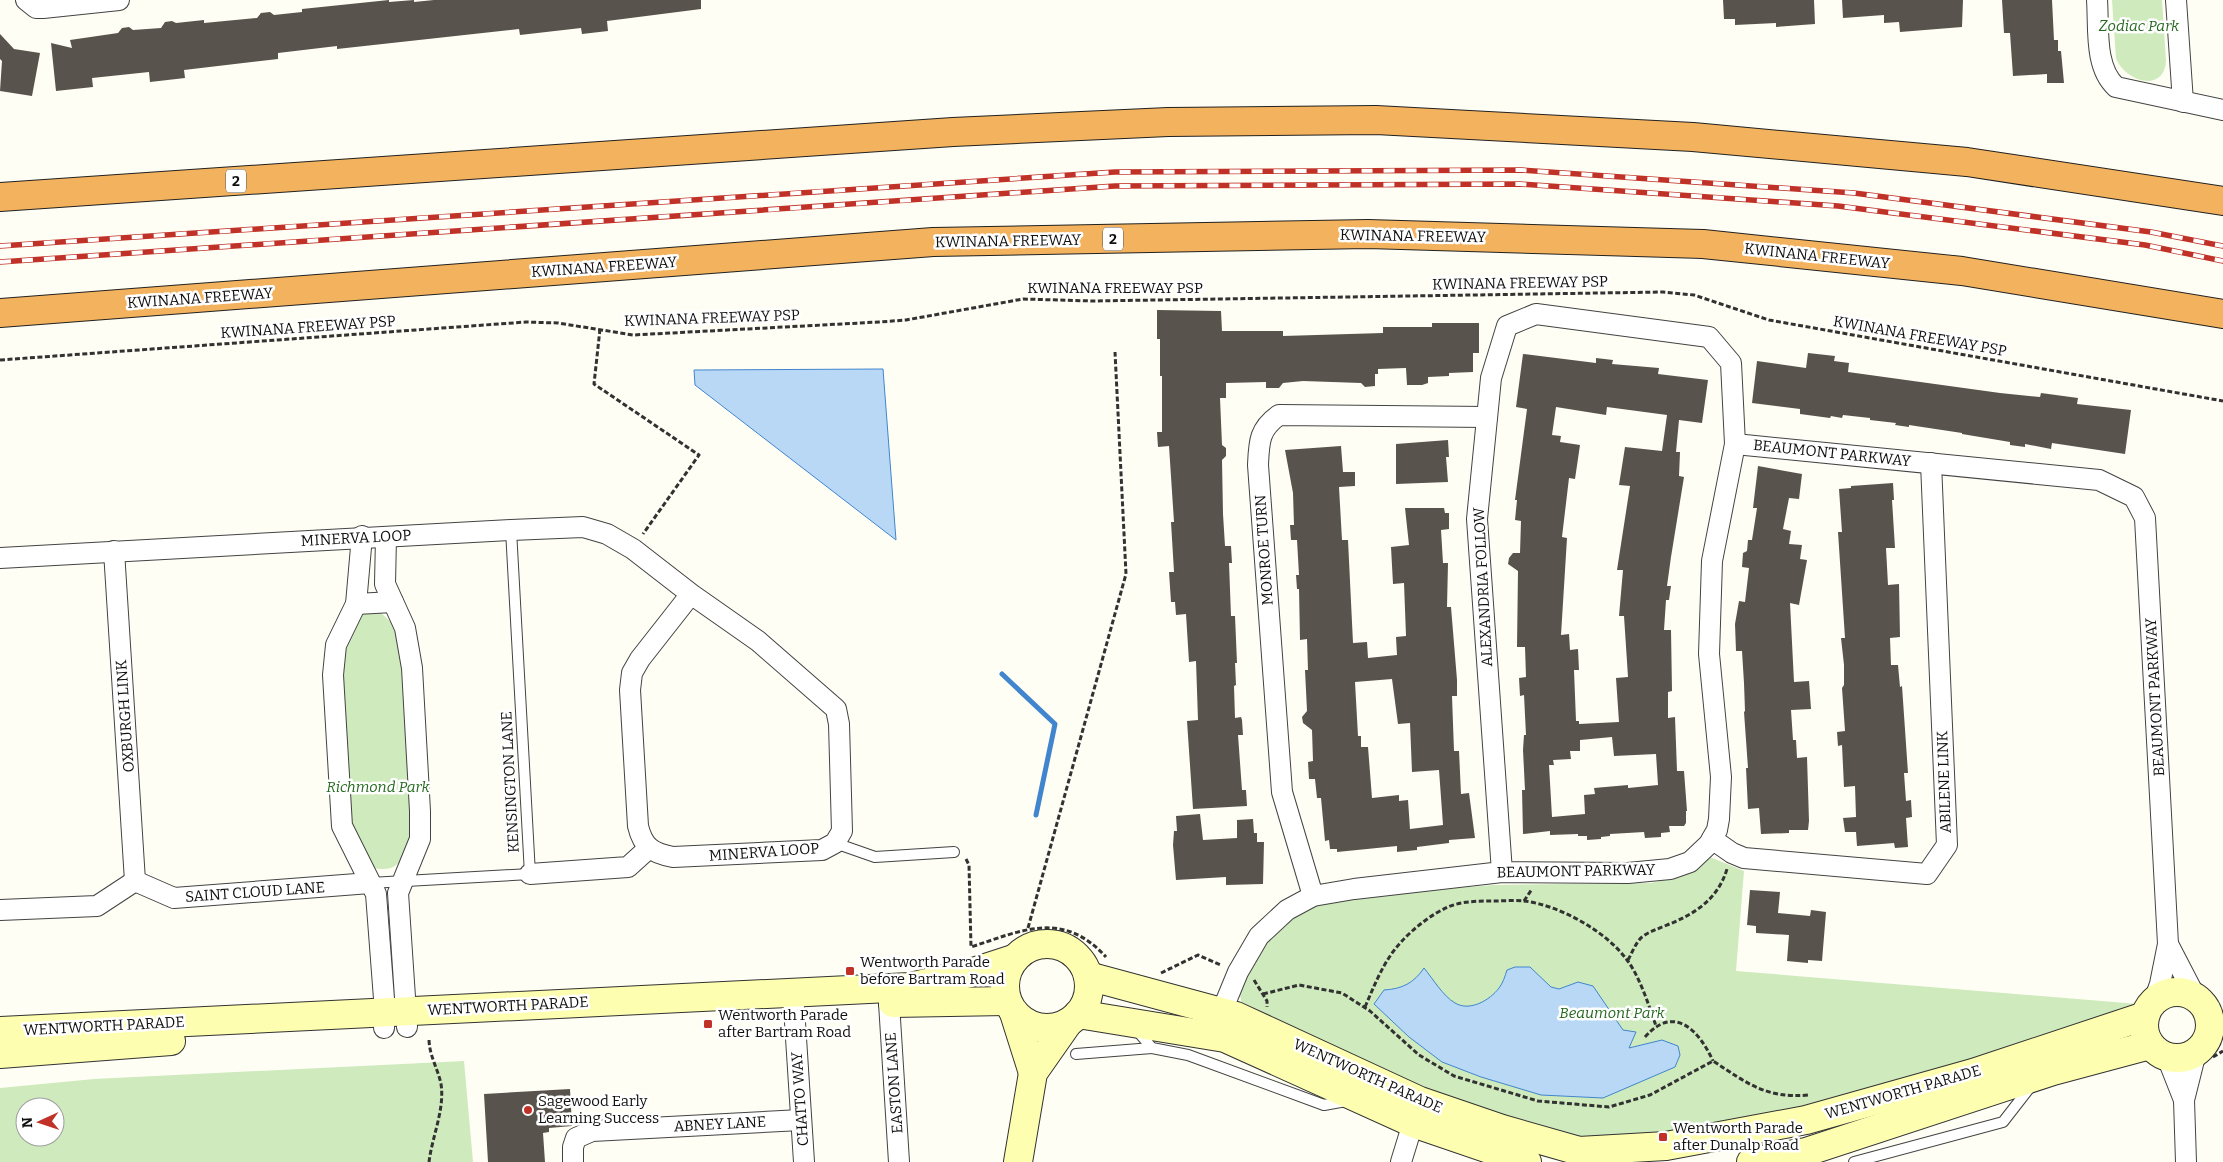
<svg xmlns="http://www.w3.org/2000/svg" width="2223" height="1162" font-family="Bitter,serif">
  <rect width="100%" height="100%" fill="#fffef4"/>
  <g fill="#cfeabd" fill-rule="evenodd">
    <path d="M2112,0H2162L2166,61C2164,94 2124,81 2116,58Z"/>
    <path d="M380,612L391,622L403,648L412,830C406,854 401,876 371,867L345,808L341,652L357,616L365,613Z"/>
    <polygon points="1710,857 1744,871 1736,971 2138,1004 2124,1016 1792,1117 1592,1142 1483,1117 1242,1005 1239,990 1260,947 1281,926 1317,903 1403,892 1494,885 1651,883 1680,876 1700,860"/>
    <path d="M464,1061L473,1162H0V1088L94,1079ZM25,1107H55V1137H25Z"/>
  </g>
  <g fill="#b9d8f6" stroke="#4085cd">
    <polygon points="883,369 896,540 695,385 694,370"/>
    <path d="M1515,967H1530L1551,987L1559,989L1578,982L1593,986L1623,1030L1636,1032L1629,1048L1662,1040L1678,1046L1680,1055L1675,1067L1603,1098L1541,1095L1481,1077L1442,1062L1409,1037L1374,1004L1384,990C1402,989 1414,983 1424,968C1433,979 1443,996 1455,1003C1470,1012 1490,1000 1499,988C1503,983 1505,976 1507,970Z"/>
  </g>
  <g fill="none" stroke-linecap="round" stroke-linejoin="round">
    <polyline stroke="#4085cd" stroke-width="5" points="1002,674 1055,724 1036,815"/>
  </g>
  <g fill="#59534d" fill-rule="evenodd">
    <polygon points="389,0 389,2 414,0 414,2 434,0 701,0 701,9 607,21 608,31 582,34 581,28 520,35 519,29 337,49 337,46 278,53 278,59 184,70 185,78 150,82 149,72 92,78 93,87 56,91 51,43 72,48 70,40 118,33 122,28 129,27 133,30 161,28 165,22 172,21 176,23 204,20 204,23 257,18 261,13 270,12 274,15 302,12 302,9"/>
    <polygon points="1723,0 1814,0 1815,24 1776,27 1776,23 1735,25 1735,19 1724,19"/>
    <polygon points="1842,0 1963,0 1962,27 1900,32 1899,22 1884,23 1884,15 1843,18"/>
    <polygon points="2002,0 2052,0 2054,40 2058,40 2058,51 2061,51 2064,83 2047,83 2047,74 2013,76 2010,33 2004,33"/>
    <polygon points="0,34 14,49 40,53 32,96 0,91 2,61 0,59"/>
    <polygon points="1157,310 1221,311 1222,331 1283,331 1283,336 1383,333 1383,327 1432,327 1432,323 1479,323 1479,353 1473,353 1473,372 1449,373 1449,376 1428,377 1428,383 1422,385 1407,385 1406,368 1378,369 1378,374 1375,374 1375,386 1365,387 1361,383 1303,381 1283,383 1279,388 1266,388 1266,382 1226,383 1226,398 1220,398 1222,445 1226,448 1226,456 1222,460 1223,514 1225,546 1231,546 1232,563 1229,563 1231,616 1235,616 1237,663 1235,663 1236,685 1234,686 1235,718 1241,717 1242,720 1243,735 1238,735 1242,790 1246,790 1247,806 1193,809 1187,721 1198,720 1196,661 1189,662 1186,614 1176,615 1175,602 1171,602 1169,572 1174,572 1171,522 1174,522 1169,446 1158,447 1157,432 1162,432 1162,376 1160,376 1160,339 1157,339"/>
    <polygon points="1808,353 1835,356 1834,361 1849,363 1848,372 2000,393 2040,397 2041,393 2078,398 2077,404 2131,410 2125,454 2052,443 2051,449 2025,444 2025,447 2010,445 2010,442 1962,434 1962,433 1909,425 1909,427 1895,425 1896,423 1870,420 1870,418 1843,415 1842,418 1831,416 1830,418 1800,414 1800,409 1752,403 1757,361 1806,368"/>
    <path d="M1523,354L1596,363V358L1613,360L1612,364L1659,368L1658,374L1708,380L1702,423L1679,420L1676,452H1680L1679,476L1684,477L1671,557L1667,586H1671L1669,600H1666L1664,630H1671L1672,691L1668,692V718L1675,717L1677,771H1684L1687,811H1686V823L1684,826H1669L1670,832L1661,833V837L1645,838L1644,832L1610,834V836L1601,837V839L1587,840V836H1578V834L1550,835V831L1523,834L1522,790H1525L1523,750L1524,735H1526L1524,695L1520,696L1519,678L1526,677L1525,647H1517L1518,571L1508,564L1509,558L1513,553H1520L1521,521L1515,520L1517,500H1515L1527,409L1516,407ZM1556,407L1606,415L1607,407L1667,415L1662,451L1625,447L1619,485L1630,486L1617,570H1623L1619,616H1624L1628,677L1616,678L1619,722L1579,724V721H1576L1574,670H1579L1578,649L1570,650L1569,634L1561,635L1567,538L1562,537L1569,478L1575,479L1580,445L1560,442L1561,436L1552,435ZM1612,737L1614,756L1656,754L1658,785L1628,788V785L1594,788L1595,794L1584,795L1585,814L1552,817L1549,765H1554L1553,760L1571,759L1570,751H1580V740Z"/>
    <polygon points="1448,440 1449,457 1446,457 1448,482 1396,484 1396,444"/>
    <path d="M1341,446L1343,472H1355V486L1339,487L1342,540H1348L1353,643L1367,642L1368,658L1397,655L1396,637L1406,636L1404,583L1393,584L1391,547L1409,545L1405,508H1444L1445,513H1449V529L1441,530L1443,563H1448L1447,607H1451L1457,680V696H1452L1454,751H1459L1461,794L1469,793L1475,838L1449,840V843L1417,847V850L1397,852V846L1337,852V849H1330L1329,840L1325,841L1321,798H1317L1315,779H1309L1308,762L1313,761L1312,730L1303,723L1302,717L1307,711L1305,670H1308L1307,639L1300,640L1299,589H1297L1296,575H1299L1297,540H1291L1290,525H1294L1293,493L1285,450ZM1392,679L1398,724L1410,723L1412,772L1439,770L1443,825L1410,829L1408,800L1399,801V795L1372,798L1368,747H1361V736H1358L1355,682Z"/>
    <polygon points="1758,466 1802,474 1799,499 1789,498 1783,529 1791,531 1789,544 1802,545 1800,559 1807,560 1799,605 1790,603 1794,682 1809,681 1811,709 1791,710 1793,740 1796,740 1797,758 1807,757 1809,821 1808,830 1789,830 1789,833 1761,834 1759,808 1748,809 1746,768 1748,768 1744,712 1745,711 1744,683 1742,651 1736,651 1735,624 1739,601 1745,602 1749,568 1742,567 1743,553 1747,551 1748,540 1752,540 1757,508 1753,508"/>
    <polygon points="1893,483 1894,500 1892,500 1895,548 1886,548 1888,585 1899,584 1900,637 1890,638 1891,665 1898,665 1900,687 1902,686 1908,773 1904,773 1906,801 1911,800 1912,817 1906,818 1908,847 1895,848 1894,843 1857,846 1856,832 1845,832 1843,818 1856,817 1855,786 1844,787 1842,745 1838,746 1837,732 1845,731 1842,688 1844,685 1844,665 1841,638 1845,638 1838,532 1842,532 1839,489 1851,488 1851,486"/>
    <polygon points="1200,814 1203,840 1237,838 1237,820 1253,819 1254,833 1257,833 1257,842 1264,842 1263,884 1226,885 1226,877 1176,880 1173,845 1174,831 1177,831 1176,816"/>
    <polygon points="1750,890 1780,892 1778,913 1810,916 1811,910 1826,912 1822,961 1808,960 1808,963 1787,961 1789,935 1756,933 1756,926 1747,925"/>
    <polygon points="570,1089 572,1126 549,1128 549,1132 543,1133 545,1162 488,1162 484,1094"/>
  </g>
  <g fill="none" stroke-linecap="round" stroke-linejoin="round">
    <g stroke="#434343" stroke-width="12">
      <g id="lane">
        <polyline points="835,843 875,857 954,852"/>
        <polyline points="370,883 530,874 511,530"/>
        <polyline points="1135,1028 1152,1048 1188,1055 1324,1105 1346,1101"/>
        <polyline points="1076,1054 1152,1048"/>
        <polyline points="1854,1162 2003,1122 2031,1086"/>
      </g>
    </g>
    <g stroke="#434343" stroke-width="22">
      <g id="street">
        <polyline points="26,0 36,8 43,8 119,0"/>
        <path d="M2097,0C2099,27 2094,67 2116,87L2223,110"/>
        <polyline points="2176,0 2183,102"/>
        <polyline points="1735,444 2099,480 2134,497 2145,518 2168,944 2160,984 2154,1001"/>
        <polyline points="362,536 356,604 336,645 333,675 342,826 376,894 385,1012 384,1028"/>
        <polyline points="386,537 385,584 405,628 412,668 420,811 420,839 398,893 407,1027"/>
        <polyline points="114,551 135,881"/>
        <path d="M0,558L511,530L583,527L607,534L633,549L691,594L758,641L836,709L839,724L842,831L835,843L822,850L673,857C652,853 643,847 638,826L630,690L632,673L640,659L691,594"/>
        <polyline points="356,604 393,602"/>
        <polyline points="1712,839 1732,853 1744,858 1927,874 1947,845 1931,463"/>
        <polyline points="530,874 628,867 649,848"/>
        <polyline points="135,881 174,898 370,883"/>
        <path d="M1313,896L1282,792L1258,465C1259,442 1259,429 1279,415L1487,417"/>
        <polyline points="0,910 97,906 135,881"/>
        <polyline points="2168,944 2196,998"/>
        <polyline points="889,1003 899,1162"/>
        <polyline points="794,1007 804,1162"/>
        <polyline points="1217,1023 1238,972 1259,936 1287,910 1313,896 1354,889 1502,872 1628,873 1670,869 1690,862 1709,844 1717,830 1719,819 1721,777 1709,654 1712,561 1735,444 1731,363 1709,337 1536,314 1507,326 1491,378 1477,519 1502,872"/>
        <polyline points="2167,1057 2184,1100"/>
        <polyline points="573,1162 573,1147 576,1138 592,1131 801,1120"/>
        <polyline points="1401,1162 1417,1110"/>
        <polyline points="2186,1162 2184,1100 2196,1052"/>
      </g>
    </g>
    <g stroke="#323232" stroke-width="30">
      <g id="secondary">
        <circle cx="1047" cy="986" r="42"/>
        <polyline points="1088,976 1236,1016 1420,1101 1502,1129 1579,1151 1666,1146 1806,1120 1973,1073 2145,1016"/>
        <circle cx="2177" cy="1025" r="33"/>
        <polyline points="893,1003 1006,1001"/>
        <polyline points="1014,1013 1033,1073"/>
        <polyline points="1078,1014 1225,1038 1413,1123 1527,1162"/>
        <polyline points="0,1031 910,987 970,973 1013,959"/>
        <polyline points="0,1054 171,1041"/>
        <polyline points="1018,1162 1033,1073 1068,1023"/>
        <polyline points="1751,1162 1806,1152 2053,1071 2150,1045"/>
      </g>
    </g>
    <g stroke="#212121" stroke-width="30">
      <g id="highway">
        <polyline points="0,197 953,132 1168,122 1376,120 1693,137 1967,162 2223,201"/>
        <polyline points="0,313 933,242 1368,234 1703,244 1962,271 2223,314"/>
      </g>
    </g>
    <g stroke="#323232" stroke-width="3" stroke-dasharray="5 2.5" stroke-linecap="butt">
      <polyline points="600,329 594,384 699,455 643,534"/>
      <polyline points="0,360 526,322 558,323 633,335 879,322 906,320 1023,299 1093,301 1663,292 1694,295 1769,320 2223,401"/>
      <path d="M966,859L969,865L971,947C1023,930 1063,910 1106,957"/>
      <polyline points="1524,901 1532,889"/>
      <polyline points="1028,928 1126,574 1115,352"/>
      <path d="M1628,960C1632,953 1636,942 1642,937C1650,931 1658,929 1667,925C1695,914 1718,899 1727,869"/>
      <polyline points="1161,973 1198,955 1221,965"/>
      <polyline points="1254,980 1267,1001 1267,1007"/>
      <path d="M1263,994L1299,985L1342,993L1370,1011L1419,1055L1454,1076L1538,1101L1609,1107L1650,1095L1713,1061C1747,1083 1766,1099 1809,1095"/>
      <path d="M1365,1007C1375,984 1384,960 1402,941C1414,928 1432,914 1448,907C1462,901 1478,901 1493,901C1503,901 1514,900 1524,901C1559,905 1606,931 1627,960C1640,977 1649,1006 1656,1026"/>
      <path d="M1645,1037C1674,1004 1699,1030 1713,1061"/>
      <polyline points="2213,1057 2223,1051"/>
      <path d="M429,1162C432,1137 445,1109 441,1084C438,1069 429,1055 429,1039"/>
    </g>
    <use href="#lane" stroke="#fff" stroke-width="10"/>
    <use href="#street" stroke="#fff" stroke-width="20"/>
    <use href="#secondary" stroke="#fefeb0" stroke-width="28"/>
    <use href="#highway" stroke="#f3b25e" stroke-width="28"/>
    <g stroke="#c03228" stroke-width="5.5">
      <g id="rail">
        <polyline points="0,246 1115,172 1521,170 1854,193 2151,232 2223,246"/>
        <polyline points="0,262 1115,186 1520,184 1838,206 2145,245 2223,261"/>
      </g>
    </g>
    <use href="#rail" stroke="#fff" stroke-width="4" stroke-dasharray="11" stroke-linecap="butt"/>
  </g>
  <g fill="#c03228" stroke="#fff" stroke-width="2">
    <rect x="845" y="966" width="10" height="10" rx="2.5"/>
    <rect x="703" y="1019" width="10" height="10" rx="2.5"/>
    <circle cx="528" cy="1110" r="5"/>
    <rect x="1658" y="1132" width="10" height="10" rx="2.5"/>
  </g>
  <g text-anchor="middle" stroke-width="5" stroke-linejoin="round" paint-order="stroke">
    <g fill="#fff" stroke="#585858" stroke-width="1">
      <rect x="226" y="169.5" width="20" height="23" rx="4"/>
      <rect x="1103" y="227.5" width="20" height="23" rx="4"/>
    </g>
    <g font-size="14" font-weight="bold" fill="#101010">
      <text x="236" y="186">2</text>
      <text x="1113" y="244">2</text>
    </g>
    <g font-size="15" font-style="italic" fill="#276920" stroke="#fff">
      <text x="2139" y="31">Zodiac Park</text>
      <text x="378" y="792">Richmond Park</text>
      <text x="1612" y="1018">Beaumont Park</text>
    </g>
    <g font-size="15" fill="#101010" stroke="#fff">
      <text transform="translate(1413 236) rotate(1)" y="5">KWINANA FREEWAY</text>
      <text transform="translate(1008 241) rotate(-1)" y="5">KWINANA FREEWAY</text>
      <text transform="translate(1817 256) rotate(6)" y="5">KWINANA FREEWAY</text>
      <text transform="translate(604 267) rotate(-4)" y="5">KWINANA FREEWAY</text>
      <text transform="translate(1520 283) rotate(-1)" y="5">KWINANA FREEWAY PSP</text>
      <text x="1115" y="293">KWINANA FREEWAY PSP</text>
      <text transform="translate(200 298) rotate(-4)" y="5">KWINANA FREEWAY</text>
      <text transform="translate(712 318) rotate(-2)" y="5">KWINANA FREEWAY PSP</text>
      <text transform="translate(308 327) rotate(-4)" y="5">KWINANA FREEWAY PSP</text>
      <text transform="translate(1920 336) rotate(10)" y="5">KWINANA FREEWAY PSP</text>
      <text transform="translate(1832 453) rotate(6)" y="5">BEAUMONT PARKWAY</text>
      <text transform="translate(356 538) rotate(-3)" y="5">MINERVA LOOP</text>
      <text transform="translate(1264 550) rotate(-94)" y="5">MONROE TURN</text>
      <text transform="translate(1483 587) rotate(-93)" y="5">ALEXANDRIA FOLLOW</text>
      <text transform="translate(2155 697) rotate(-93)" y="5">BEAUMONT PARKWAY</text>
      <text transform="translate(125 716) rotate(-94)" y="5">OXBURGH LINK</text>
      <text transform="translate(510 782) rotate(-93)" y="5">KENSINGTON LANE</text>
      <text transform="translate(1944 782) rotate(-92)" y="5">ABILENE LINK</text>
      <text transform="translate(764 852) rotate(-4)" y="5">MINERVA LOOP</text>
      <text transform="translate(1576 871) rotate(-1)" y="5">BEAUMONT PARKWAY</text>
      <text transform="translate(255 892) rotate(-4)" y="5">SAINT CLOUD LANE</text>
      <text transform="translate(508 1006) rotate(-3)" y="5">WENTWORTH PARADE</text>
      <text transform="translate(104 1026) rotate(-3)" y="5">WENTWORTH PARADE</text>
      <text transform="translate(1368 1076) rotate(24)" y="5">WENTWORTH PARADE</text>
      <text transform="translate(894 1083) rotate(-94)" y="5">EASTON LANE</text>
      <text transform="translate(1903 1092) rotate(-16)" y="5">WENTWORTH PARADE</text>
      <text transform="translate(800 1099) rotate(-94)" y="5">CHATTO WAY</text>
      <text transform="translate(720 1124) rotate(-3)" y="5">ABNEY LANE</text>
    </g>
    <g font-size="15" fill="#101010" stroke="#fff" text-anchor="start">
      <text x="860" y="967">Wentworth Parade<tspan x="860" dy="17">before Bartram Road</tspan></text>
      <text x="718" y="1020">Wentworth Parade<tspan x="718" dy="17">after Bartram Road</tspan></text>
      <text x="538" y="1106">Sagewood Early<tspan x="538" dy="17">Learning Success</tspan></text>
      <text x="1673" y="1133">Wentworth Parade<tspan x="1673" dy="17">after Dunalp Road</tspan></text>
    </g>
  </g>
  <g transform="translate(40 1122) rotate(267)"><circle r="24" fill="#ffffff" stroke="#9f9f9f"/>
  <path d="M0-4L9 19L0 12L-9 19Z" fill="#c03228"/>
  <text y="-8" font-size="14" font-weight="bold" text-anchor="middle" fill="#101010">N</text>
  </g>
</svg>
